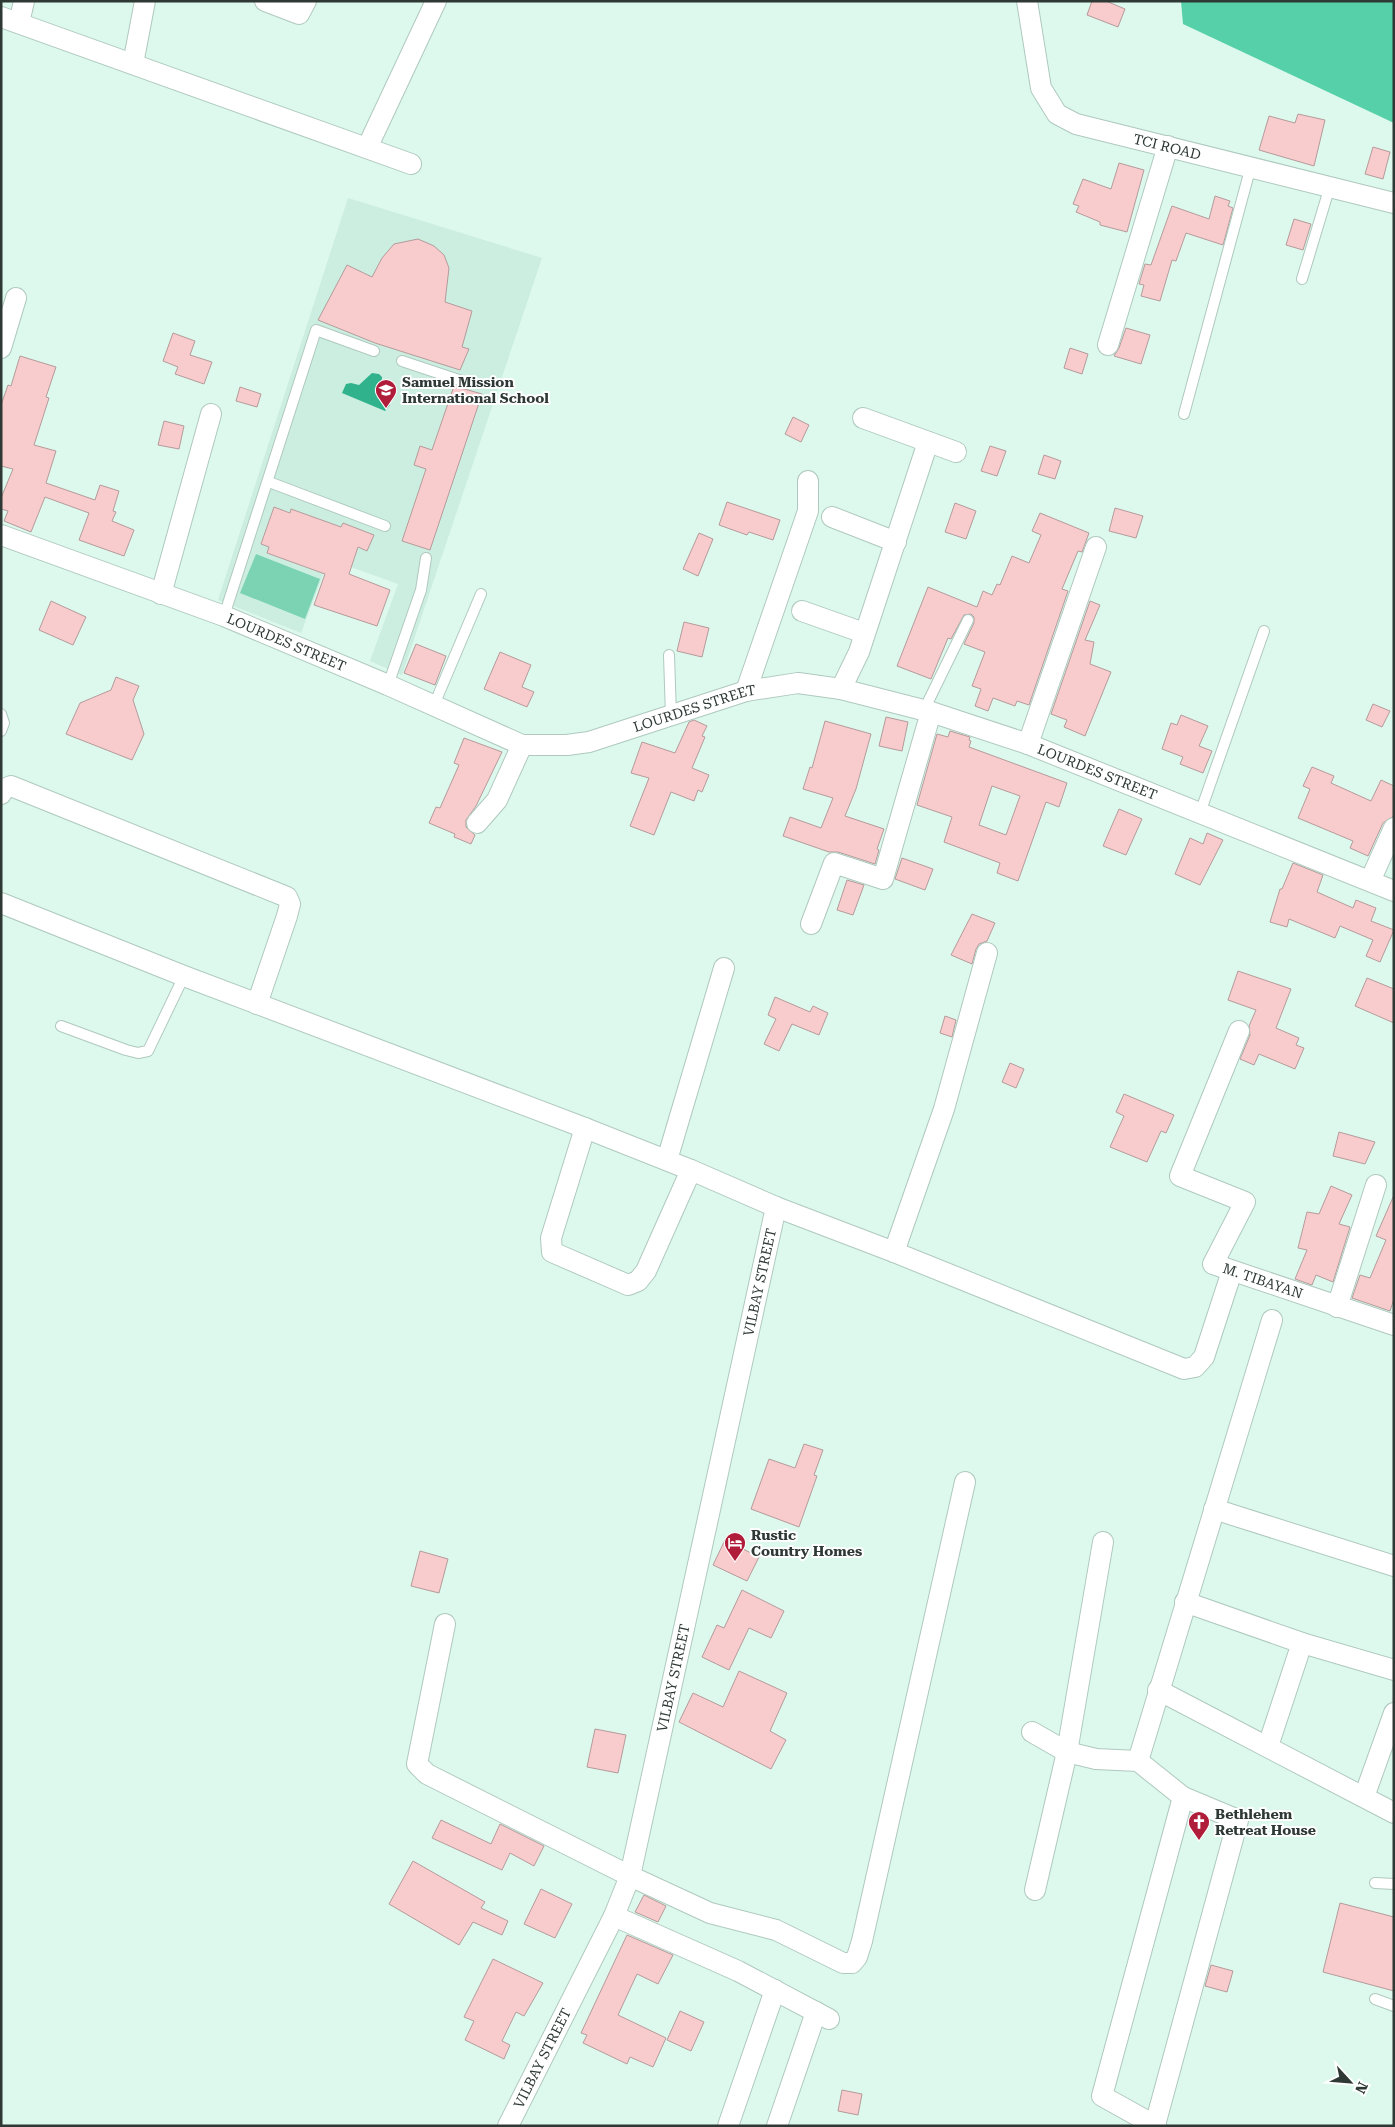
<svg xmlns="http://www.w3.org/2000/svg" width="1395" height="2127" font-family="'Roboto Serif',serif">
  <rect width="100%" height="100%" fill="#ddf8ed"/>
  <polygon fill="#cceee0" points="348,198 542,258 402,675 370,661 398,584 329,559 301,633 218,600"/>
  <polygon fill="#7bd3b4" points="256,554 320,579 305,619 240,593"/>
  <polygon fill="#55d0a8" points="1181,1 1394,1 1394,123 1183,24"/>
  <polygon fill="#30b38c" points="372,373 379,374 382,377 381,393 390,405 385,411 342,393 346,384 351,383 359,385"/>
  <g fill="#f8cbcc" stroke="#b59b9b" fill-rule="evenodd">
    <polygon points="1092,1 1106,1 1125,9 1118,27 1087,15"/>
    <polygon points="1298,114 1325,120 1314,166 1259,150 1269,116 1295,123"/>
    <polygon points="1373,147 1390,152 1383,179 1365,174"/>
    <polygon points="1119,163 1144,170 1127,232 1100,225 1100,222 1076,212 1079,206 1073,204 1083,179 1111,189"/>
    <polygon points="1215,196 1230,201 1228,206 1233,208 1223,245 1186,233 1176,261 1172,260 1160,301 1141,296 1144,285 1139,284 1145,264 1151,265 1172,206 1209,219"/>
    <polygon points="1294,219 1311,224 1303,250 1286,245"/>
    <polygon points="418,239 434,246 444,255 449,268 445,302 472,311 462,347 469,349 460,370 375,343 318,320 347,265 372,277 382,258 394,244"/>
    <polygon points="1126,328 1150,335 1141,364 1114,356 1119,348"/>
    <polygon points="173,333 195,341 190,355 212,362 204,384 175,374 178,367 163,361"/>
    <polygon points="1070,348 1088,354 1082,374 1064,368"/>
    <polygon points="20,356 56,367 46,397 49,398 34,445 56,451 46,483 95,500 100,485 119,491 113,511 116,512 112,521 134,530 124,556 79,540 89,513 45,497 31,532 4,521 8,511 1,509 1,498 13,469 1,466 1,405 8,385 11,386"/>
    <polygon points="454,386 482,394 430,550 402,541 426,469 414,465 420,446 432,450"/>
    <polygon points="240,387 261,394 257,407 236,401"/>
    <polygon points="793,417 809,425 801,442 785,434"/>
    <polygon points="164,421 184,426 179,449 158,445"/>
    <polygon points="990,446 1006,451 997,476 981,471"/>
    <polygon points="1044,455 1061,461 1055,479 1038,474"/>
    <polygon points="727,502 780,520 773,540 749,532 747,535 719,525"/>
    <polygon points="955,503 976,511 966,539 945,532"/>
    <polygon points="274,507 290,513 291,509 341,527 343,523 374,535 367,551 358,547 349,574 390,590 377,626 314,605 325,574 267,553 269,547 261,544"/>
    <polygon points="1115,508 1143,516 1136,538 1109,531"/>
    <polygon points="1040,513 1089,533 1082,552 1078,551 1062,589 1068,591 1029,705 1017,701 1015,706 993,698 988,711 975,706 981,689 972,686 985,652 964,644 974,623 974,617 971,614 964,615 951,639 948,638 931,679 897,666 928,587 977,607 983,591 992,595 997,584 1000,585 1012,556 1029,563 1041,535 1032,531"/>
    <polygon points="699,533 713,539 698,576 683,569"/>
    <polygon points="51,601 86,617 73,645 39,630"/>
    <polygon points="1090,601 1100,605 1085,640 1094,642 1090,664 1111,672 1085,736 1064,727 1067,720 1051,714"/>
    <polygon points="684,622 709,628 702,657 677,651"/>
    <polygon points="416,644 446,656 435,685 404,673"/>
    <polygon points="500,652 531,665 522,687 534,692 527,707 484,689"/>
    <polygon points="116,677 139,686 133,700 144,734 132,760 66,734 80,703 111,690"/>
    <polygon points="1373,704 1390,711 1382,727 1366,720"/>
    <polygon points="1181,715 1208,726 1199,746 1212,751 1203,773 1180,764 1183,757 1162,749 1171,723 1177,725"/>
    <polygon points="886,717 908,722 902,751 879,746"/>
    <polygon points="694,720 707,726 702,736 705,737 692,768 709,775 702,792 698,790 694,801 671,792 654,835 630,826 649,778 631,773 642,742 675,753 689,722"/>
    <polygon points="825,721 871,734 856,789 845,816 884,829 877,849 879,850 875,864 838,852 829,852 783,836 790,817 821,828 833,798 803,789 810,767 812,768"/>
    <path d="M950,731L970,737L969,740L971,741L969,747L1067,783L1059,807L1046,802L1018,881L997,873L1000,863L944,842L952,817L917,805L937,734L948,737ZM992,786L1020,796L1006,835L979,825Z"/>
    <polygon points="464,738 502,752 476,806 466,820 466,827 475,835 471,844 454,837 455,834 429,823 436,807 440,808 459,765 454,763"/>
    <polygon points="1312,767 1334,776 1331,783 1371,801 1381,780 1394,786 1394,816 1383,823 1368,856 1350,848 1353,841 1298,818 1310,789 1303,786"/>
    <polygon points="1119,809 1142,819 1126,855 1103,846"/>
    <polygon points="1207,833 1223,840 1200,885 1175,874 1190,838 1203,844"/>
    <polygon points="902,858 933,869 925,890 895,879"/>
    <polygon points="1293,863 1323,875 1317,892 1353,908 1356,900 1376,908 1371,921 1394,930 1380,962 1366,956 1373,940 1340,926 1335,938 1289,919 1287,927 1270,922 1280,889 1282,889"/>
    <polygon points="847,880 864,885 853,915 837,910"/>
    <polygon points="972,914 995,923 987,941 979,944 976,949 972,964 951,955"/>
    <polygon points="1238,971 1291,989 1276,1028 1299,1038 1296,1045 1304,1048 1295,1069 1259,1054 1254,1065 1240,1059 1250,1035 1249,1026 1256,1010 1228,1000"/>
    <polygon points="1367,978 1394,989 1394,1023 1355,1006"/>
    <polygon points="775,997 810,1012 813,1006 828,1013 819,1035 792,1024 779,1051 764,1044 776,1019 768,1015"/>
    <polygon points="945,1016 956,1020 952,1037 940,1033"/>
    <polygon points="1010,1063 1024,1069 1016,1088 1002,1082"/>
    <polygon points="1124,1094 1174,1115 1166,1133 1161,1131 1147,1162 1110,1147 1124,1116 1116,1112"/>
    <polygon points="1339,1132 1375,1142 1365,1164 1333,1156"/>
    <polygon points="1331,1186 1352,1195 1339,1224 1350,1227 1333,1282 1316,1275 1312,1285 1295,1279 1307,1250 1298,1248 1307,1212 1319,1214"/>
    <polygon points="1394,1195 1394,1299 1390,1311 1352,1298 1360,1275 1370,1278 1386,1240 1376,1236"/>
    <polygon points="804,1444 823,1450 814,1475 817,1476 799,1527 751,1509 769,1459 795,1468"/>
    <polygon points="725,1540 759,1557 747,1581 713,1565"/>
    <polygon points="420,1551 448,1559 439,1593 411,1586"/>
    <polygon points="742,1590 784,1611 771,1638 749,1628 729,1670 702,1657 717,1625 724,1628"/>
    <polygon points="739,1671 787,1693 770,1731 786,1740 771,1769 679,1722 693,1693 723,1707"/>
    <polygon points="595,1729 626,1735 618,1773 587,1767"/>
    <polygon points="441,1820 491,1844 500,1824 544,1846 534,1866 510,1853 502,1870 432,1838"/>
    <polygon points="413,1861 485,1902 481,1908 508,1921 502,1935 473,1922 459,1945 389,1904"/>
    <polygon points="541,1889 572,1904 555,1938 524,1924"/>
    <polygon points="644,1895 666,1906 658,1922 635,1912"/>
    <polygon points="1340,1903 1394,1917 1394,1991 1323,1972"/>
    <polygon points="627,1935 673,1955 658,1984 637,1974 618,2015 666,2038 653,2067 630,2057 627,2064 583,2043 587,2035 581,2033"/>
    <polygon points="493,1959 543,1983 524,2016 516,2012 502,2041 510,2045 504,2059 465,2040 474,2021 464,2017"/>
    <polygon points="1211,1965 1233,1971 1227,1992 1205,1986"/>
    <polygon points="680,2011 704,2022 691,2051 667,2040"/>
    <polygon points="842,2090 862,2094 858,2115 838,2111"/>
  </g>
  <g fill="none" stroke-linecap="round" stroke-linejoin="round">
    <g stroke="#afc9be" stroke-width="12">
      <g id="service">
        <polyline points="1302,279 1330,186"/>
        <polyline points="402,361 462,381"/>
        <polyline points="1184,414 1251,166"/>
        <polyline points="269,482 385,526"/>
        <polyline points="224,616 316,330 374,351"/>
        <polyline points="669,655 671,716"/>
        <polyline points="388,685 421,590 426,558"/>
        <polyline points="434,705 481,594"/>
        <polyline points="924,710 968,620"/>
        <polyline points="1,714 4,723 1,731"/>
        <polyline points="1200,813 1264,631"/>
        <polyline points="61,1026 126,1050 138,1053 148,1051 184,976"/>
        <polyline points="1375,1883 1394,1884"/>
        <polyline points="1375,1999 1394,2006"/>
      </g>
    </g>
    <g stroke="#afc9be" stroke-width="22">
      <g id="minor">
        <polyline points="265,1 299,14 306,1"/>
        <path id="s1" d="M1027,1L1041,88L1057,114L1076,124L1394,203"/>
        <polyline points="1,17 411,164"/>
        <polyline points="19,23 24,1"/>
        <polyline points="133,64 145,1"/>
        <polyline points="367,148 436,1"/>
        <polyline points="1108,345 1168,146"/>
        <polyline points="1,348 16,298"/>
        <polyline points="863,418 956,452"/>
        <polyline points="832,517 896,542"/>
        <path id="s2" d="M1,535L224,616L388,685L522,745H567L589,742L746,691L798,683L841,689L931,712L1028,744L1394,891"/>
        <polyline points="161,594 211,414"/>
        <polyline points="802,611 864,633"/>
        <polyline points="841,689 859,652 928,442"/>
        <polyline points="746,691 808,511 808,481"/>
        <polyline points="1028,744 1096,547"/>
        <polyline points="1,794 4,789 11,786 287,897 290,904 287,916 257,1004"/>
        <polyline points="477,823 497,800 522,745"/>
        <polyline points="1370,881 1394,828"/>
        <polyline points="1,903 184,976 585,1128 691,1170 776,1207 894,1252 1184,1369 1195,1367 1204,1357 1232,1271"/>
        <polyline points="811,924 834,863 883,879 931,712"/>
        <path id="s3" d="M1239,1031L1180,1176L1245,1202L1213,1264L1394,1325"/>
        <polyline points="585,1128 551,1238 552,1252 628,1285 638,1281 646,1271 691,1170"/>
        <polyline points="667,1160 724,968"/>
        <polyline points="894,1252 944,1109 987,953"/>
        <polyline points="1337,1307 1376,1185"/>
        <polyline points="1214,1509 1394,1566"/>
        <polyline points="1185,1602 1302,1643 1394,1670"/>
        <polyline points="445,1624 417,1764 427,1774 630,1876 710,1913 776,1930 843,1963 852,1963 857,1957 862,1941 965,1482"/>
        <polyline points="1158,1690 1394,1813"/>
        <polyline points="1032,1732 1067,1752 1096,1759 1138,1761 1183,1797 1238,1820 1155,2125"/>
        <polyline points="1268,1746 1302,1643"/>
        <polyline points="1138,1761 1272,1320"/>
        <polyline points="1364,1797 1394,1713"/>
        <polyline points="1035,1890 1067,1752 1103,1542"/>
        <polyline points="614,1916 738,1971 829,2019"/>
        <path id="s4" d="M508,2126L614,1916L630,1876L776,1207"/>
        <polyline points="728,2126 775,1990"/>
        <polyline points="777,2126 816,2012"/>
        <polyline points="1156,2126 1102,2096 1183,1797"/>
      </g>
    </g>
    <use href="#service" stroke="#fff" stroke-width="10"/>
    <use href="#minor" stroke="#fff" stroke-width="20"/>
  </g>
  <defs>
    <g id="school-pin" transform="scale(1.125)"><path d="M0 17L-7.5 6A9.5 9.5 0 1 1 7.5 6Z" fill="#b01d3a" stroke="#fff"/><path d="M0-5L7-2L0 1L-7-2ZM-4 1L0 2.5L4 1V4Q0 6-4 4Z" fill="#fff"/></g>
    <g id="hotel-pin" transform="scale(1.125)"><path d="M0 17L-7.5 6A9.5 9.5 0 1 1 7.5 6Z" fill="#b01d3a" stroke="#fff"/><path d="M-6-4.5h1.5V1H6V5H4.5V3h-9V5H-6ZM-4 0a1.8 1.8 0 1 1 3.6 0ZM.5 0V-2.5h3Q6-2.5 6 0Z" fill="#fff"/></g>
    <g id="church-pin" transform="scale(1.125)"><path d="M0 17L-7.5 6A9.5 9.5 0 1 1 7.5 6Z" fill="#b01d3a" stroke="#fff"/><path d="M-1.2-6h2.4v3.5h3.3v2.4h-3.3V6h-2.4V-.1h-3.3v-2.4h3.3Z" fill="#fff"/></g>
  </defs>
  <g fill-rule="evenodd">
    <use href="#school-pin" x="386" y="390"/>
    <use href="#hotel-pin" x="735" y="1543"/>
    <use href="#church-pin" x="1199" y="1822"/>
  </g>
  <g text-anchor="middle" stroke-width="4" stroke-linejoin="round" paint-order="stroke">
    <g font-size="14" fill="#2e3935" stroke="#fff">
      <text dy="5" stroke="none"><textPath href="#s1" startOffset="234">TCI ROAD</textPath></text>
      <text dy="5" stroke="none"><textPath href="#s2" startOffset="305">LOURDES STREET</textPath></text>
      <text dy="5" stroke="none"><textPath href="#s2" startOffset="740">LOURDES STREET</textPath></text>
      <text dy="5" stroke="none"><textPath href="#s2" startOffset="1160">LOURDES STREET</textPath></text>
      <text dy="5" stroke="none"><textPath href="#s3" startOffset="349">M. TIBAYAN</textPath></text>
      <text dy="5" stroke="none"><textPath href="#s4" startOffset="886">VILBAY STREET</textPath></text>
      <text dy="5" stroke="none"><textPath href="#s4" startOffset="481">VILBAY STREET</textPath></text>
      <text dy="5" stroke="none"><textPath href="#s4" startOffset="76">VILBAY STREET</textPath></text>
    </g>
    <g font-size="14" font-weight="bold" fill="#2e3935" stroke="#fff" text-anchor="start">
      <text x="402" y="387">Samuel Mission<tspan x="402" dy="16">International School</tspan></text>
      <text x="751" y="1540">Rustic<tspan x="751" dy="16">Country Homes</tspan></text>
      <text x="1215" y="1819">Bethlehem<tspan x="1215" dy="16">Retreat House</tspan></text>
    </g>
  </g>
  <rect width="1395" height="2127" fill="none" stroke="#2e3935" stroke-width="5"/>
  <g transform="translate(1350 2082) rotate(116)" stroke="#ffffff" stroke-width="4" paint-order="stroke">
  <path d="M0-4L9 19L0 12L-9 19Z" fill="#2e3935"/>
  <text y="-8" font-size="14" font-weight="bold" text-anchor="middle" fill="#2e3935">N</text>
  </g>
</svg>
